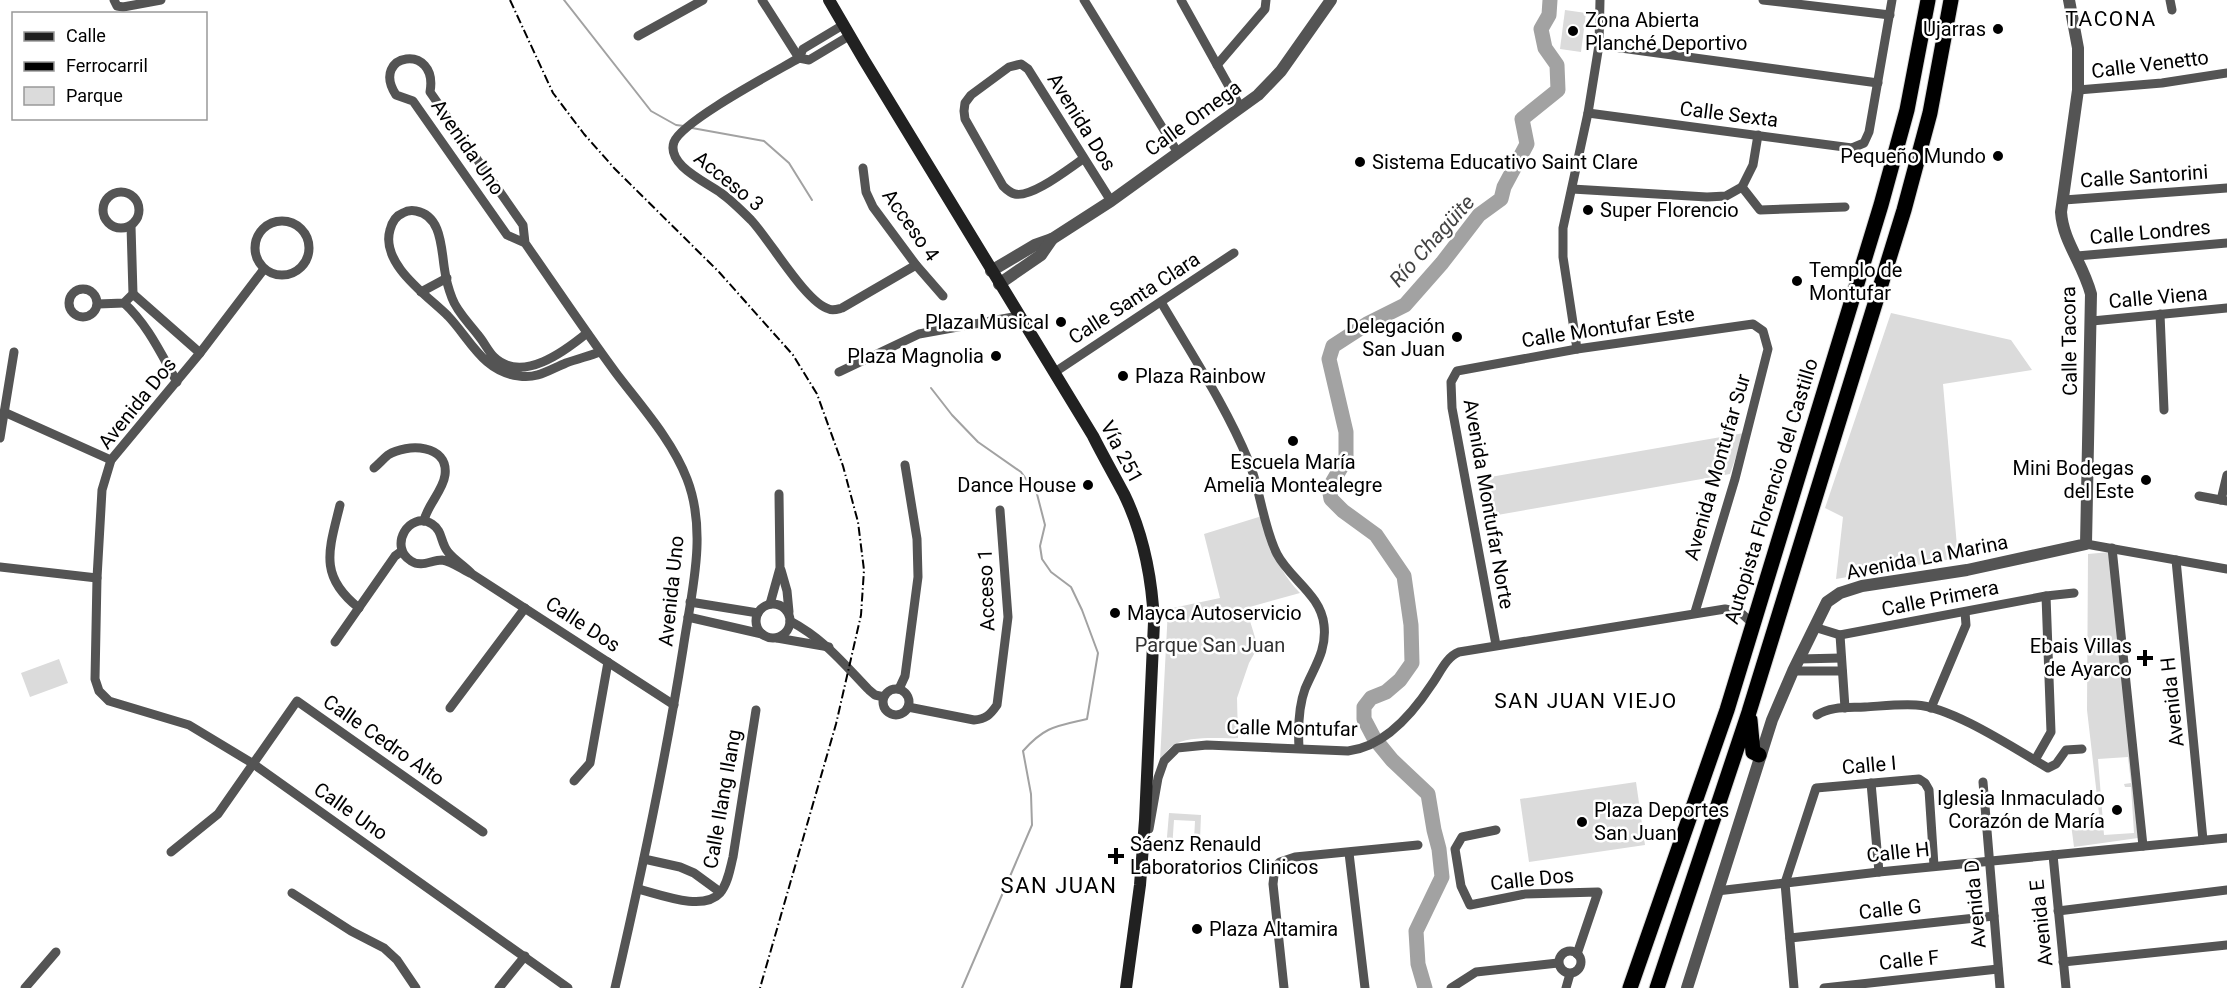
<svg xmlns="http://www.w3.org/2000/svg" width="2227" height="988" font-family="Roboto,sans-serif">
  <rect width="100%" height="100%" fill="#fff"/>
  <g fill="#dbdbdb" fill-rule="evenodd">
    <polygon points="1565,10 1586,13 1581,52 1560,49"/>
    <polygon points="1891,313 2011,340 2032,370 1943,384 1958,558 1836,579 1843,517 1825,508"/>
    <polygon points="1744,433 1730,474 1486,517 1479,479"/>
    <path d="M1262,516C1270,545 1278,571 1300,593L1246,608L1258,647L1249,663L1237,698L1238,738C1218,739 1189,735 1172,746C1167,750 1163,756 1160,761L1168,609L1220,598L1204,534Z"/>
    <path d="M2110,552L2138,838L2074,847L2071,824L2100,822L2087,710L2088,554ZM2128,757L2131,783L2124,784L2125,787H2131L2134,833L2104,835L2098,759Z"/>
    <polygon points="59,659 68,683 30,697 21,673"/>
    <polygon points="1636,782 1645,845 1529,862 1520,799"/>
    <polygon points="1169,813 1201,815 1200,840 1194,840 1195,821 1174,820 1172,849 1166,849"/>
  </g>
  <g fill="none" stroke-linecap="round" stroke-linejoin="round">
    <g stroke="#a2a2a2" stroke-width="2">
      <polyline points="564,0 651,111 676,125 684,126"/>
      <polyline points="692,128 764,141 789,163 812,200"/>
      <path d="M931,388L952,415L978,442L1021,472L1037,494L1045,525L1040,546L1042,559L1051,572L1071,587L1082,610L1098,653L1087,719C1057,726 1045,726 1023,751L1031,794L1032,825L962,988"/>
    </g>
    <polyline stroke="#a2a2a2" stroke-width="15" points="1425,988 1418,964 1416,931 1442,877 1439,849 1434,830 1428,794 1392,760 1374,738 1364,719 1364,707 1371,698 1386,692 1400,680 1412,663 1411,625 1404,576 1376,535 1343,511 1331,499 1329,488 1346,459 1346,432 1329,359 1333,346 1367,324 1405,305 1442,263 1479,215 1501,199 1504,187 1527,144 1522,119 1558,90 1557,65 1545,48 1541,29 1549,15 1550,0"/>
    <g stroke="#dbdbdb" stroke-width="17">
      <g id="trunk">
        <polyline points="1750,720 1753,752 1759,755"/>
        <polyline points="1630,988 1727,710 1881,205 1907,110 1928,0"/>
        <polyline points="1657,988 1749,712 1904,210 1930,113 1951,0"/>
      </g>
    </g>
    <g stroke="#545454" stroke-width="9">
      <polyline points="114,0 117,6 123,7 161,0"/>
      <polyline points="762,0 799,58"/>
      <polyline points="1084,0 1178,153"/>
      <polyline points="1181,0 1241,108"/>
      <polyline points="1763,0 1890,15"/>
      <polyline points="2170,0 2172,10"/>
      <polyline points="638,36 703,0"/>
      <polyline points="1599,45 1878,83"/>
      <path d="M799,58C775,72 682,121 674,142C666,165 706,182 721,193C731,200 742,211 751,220C770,240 806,303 829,309C833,311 838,309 842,308L916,265"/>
      <polyline points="799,58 809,60 849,36"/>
      <polyline points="799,58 803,49 843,25"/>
      <polyline points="1217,65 1265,9 1266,0"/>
      <polyline points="2078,90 2162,83 2227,73"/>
      <polyline points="1588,113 1852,148 1864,143 1869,132 1892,0"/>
      <path d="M1083,159C1068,169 1032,198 1015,194C1010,193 1007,190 1003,186L965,119L964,111L965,103L971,95L1009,67L1021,64L1028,69L1111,201"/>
      <polyline points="863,168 866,192 873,207 916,265 943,296"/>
      <polyline points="1742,187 1753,165 1758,135"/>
      <polyline points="1572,189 1707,197 1726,196 1742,187 1760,210 1845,207"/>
      <circle cx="121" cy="210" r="18"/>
      <polyline points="2064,200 2227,188"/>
      <circle cx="282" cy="248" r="27"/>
      <path d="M525,243L507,235L413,101L396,95C369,53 439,42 430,92L523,225L525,243C555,286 585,331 616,373C641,406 672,440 687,479C708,533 691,594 683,649C665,763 641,876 615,988"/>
      <polyline points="2077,256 2227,243"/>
      <polyline points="264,269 200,353 111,460 102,490 97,578 95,679 99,691 109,701 189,725 252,763 568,988"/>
      <circle cx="83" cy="303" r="14"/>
      <polyline points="421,292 447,278"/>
      <polyline points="133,294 200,353"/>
      <path d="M1161,302C1192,355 1226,406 1249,462C1261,492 1263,526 1277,554C1290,579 1321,595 1324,625C1327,651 1314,667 1305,689C1298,708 1298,729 1299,748"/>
      <path d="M124,303C148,325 161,354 177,382"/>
      <polyline points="98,304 124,303 133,294 131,226"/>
      <polyline points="2160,314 2164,410"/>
      <polyline points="2092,321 2227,308"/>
      <path d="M587,333C565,351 522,384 494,357C488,351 484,342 478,335C469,323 457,312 452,298C449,290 446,280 445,272C441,251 443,216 416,211C411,210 408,210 403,213C395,216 392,222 390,230C380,264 428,296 448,316C470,339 483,372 519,376C537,379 549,370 566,363C577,359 589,356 600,352"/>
      <polyline points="1577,349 1563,257 1563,228 1588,113 1599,45 1600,0"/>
      <polyline points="839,372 919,334 1019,316"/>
      <polyline points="1055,372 1234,253"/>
      <polyline points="4,412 111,460"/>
      <polyline points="0,438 14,352"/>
      <path d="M374,468C379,464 383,459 388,455C407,443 449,444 445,475C443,491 427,505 424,521"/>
      <polyline points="2199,496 2227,501"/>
      <polyline points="2221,500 2227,475"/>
      <path d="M340,505C329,550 318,576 359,608"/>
      <polyline points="2086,544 2227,569"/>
      <polyline points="2112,548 2143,846"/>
      <polyline points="2176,560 2203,840"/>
      <polyline points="0,567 97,578"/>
      <polyline points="781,570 787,591 789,612"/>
      <path d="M472,574C465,566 454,560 448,552C440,542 443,531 432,524C409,510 388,547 411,561C422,568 431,560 442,560C451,561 463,570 472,574L674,705"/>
      <polyline points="690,602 758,613"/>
      <polyline points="770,604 780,568 779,494"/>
      <circle cx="773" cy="621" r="17"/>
      <polyline points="688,617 762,634"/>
      <path d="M790,621C824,639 843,663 869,690L875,695L884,697"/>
      <polyline points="1814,627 1840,635 2046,596 2074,593"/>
      <polyline points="1840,635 1845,708"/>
      <polyline points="777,638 829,647"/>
      <polyline points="335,642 395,556 402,551"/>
      <polyline points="1496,645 1452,408 1451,382 1457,371 1577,349 1753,324 1763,331 1768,349 1735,479 1695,612"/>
      <polyline points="1799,659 1841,658"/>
      <polyline points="1793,671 1842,671"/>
      <polyline points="899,689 905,676 918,577 917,539 905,465"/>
      <circle cx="896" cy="702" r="13"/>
      <path d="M908,707L974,720C986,719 990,715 997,705L1008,617L1000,510"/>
      <polyline points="450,708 525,608"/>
      <polyline points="1931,708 1966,625 1965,612"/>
      <path d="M1817,715C1831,706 1849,708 1865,707C1882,706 1899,704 1916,705C1952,707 2015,749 2048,768L2056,764L2066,750L2082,749"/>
      <polyline points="2035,760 2051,732 2046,596"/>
      <polyline points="574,781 590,763 608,662"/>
      <polyline points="1983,782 2000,988"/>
      <polyline points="1871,783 1879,872"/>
      <path d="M1149,829L1158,778L1164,761L1177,748L1207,745L1348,751C1384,747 1413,713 1432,684C1440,673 1446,657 1459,652L1725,609L1740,612L1752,623"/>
      <polyline points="1496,830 1462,837 1455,849 1461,886 1470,905 1525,894 1598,892 1577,954"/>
      <polyline points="171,852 218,814 297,701 483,832"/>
      <polyline points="1349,853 1365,988"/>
      <polyline points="2053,855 2066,988"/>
      <polyline points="644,859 680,867 694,873 720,892"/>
      <path d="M638,889C659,894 703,912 720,893C728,883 730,869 733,857L756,710"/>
      <polyline points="1717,891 1879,872 2227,838"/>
      <polyline points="292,893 351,931 384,948 397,960 416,988"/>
      <polyline points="2058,911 2227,890"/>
      <polyline points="1790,938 1994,916"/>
      <circle cx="1570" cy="962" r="11"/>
      <polyline points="2063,962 2227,945"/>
      <polyline points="25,988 56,952"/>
      <polyline points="499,988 525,956"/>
      <polyline points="1284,988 1273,884 1275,867 1280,862 1295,857 1418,845"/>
      <polyline points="1451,988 1476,972 1558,963"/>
      <polyline points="1566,988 1570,974"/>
      <polyline points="1794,988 1785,883 1816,788 1919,779 1925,783 1929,790 1934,866"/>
      <polyline points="1824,988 1998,969"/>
    </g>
    <g stroke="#545454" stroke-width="12">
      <polyline points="991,271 1035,245 1052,239 1111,201 1258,95 1281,71 1331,0"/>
      <polyline points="999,284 1041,255 1052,239"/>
      <path d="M1687,988L1772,720L1793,671L1827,602L1840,593L1862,586L1967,570L2086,544L2091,294C2083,263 2063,242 2061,212L2078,90V48L2069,0"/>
    </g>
    <path stroke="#212121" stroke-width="12" d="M829,0L864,60L1093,436C1103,456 1114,475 1124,494C1143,533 1152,580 1154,622L1145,820L1140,885L1126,988"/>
    <use href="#trunk" stroke="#000" stroke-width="15"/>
    <polyline stroke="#000" stroke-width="2" stroke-dasharray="9 3 1.5 3" stroke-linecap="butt" points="510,0 553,93 584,134 615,169 719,272 793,355 817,394 843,466 858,522 864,570 861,615 836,724 760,988"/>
  </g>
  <g fill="#000" stroke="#fff" stroke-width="2">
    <circle cx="1998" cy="29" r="6"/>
    <circle cx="1573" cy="31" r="6"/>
    <circle cx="1998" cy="156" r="6"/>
    <circle cx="1360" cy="162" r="6"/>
    <circle cx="1588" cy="210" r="6"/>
    <circle cx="1797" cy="281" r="6"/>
    <circle cx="1061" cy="322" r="6"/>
    <circle cx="1457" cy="337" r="6"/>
    <circle cx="996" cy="356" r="6"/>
    <circle cx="1123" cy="376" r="6"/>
    <circle cx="1293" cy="441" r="6"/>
    <circle cx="2146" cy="480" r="6"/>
    <circle cx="1088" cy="485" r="6"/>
    <circle cx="1115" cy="613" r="6"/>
    <path d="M2142 649h6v6h6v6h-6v6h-6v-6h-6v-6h6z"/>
    <circle cx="2117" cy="810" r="6"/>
    <circle cx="1582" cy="822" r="6"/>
    <path d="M1113 847h6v6h6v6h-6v6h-6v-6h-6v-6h6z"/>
    <circle cx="1197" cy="929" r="6"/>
  </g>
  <g text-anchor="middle" stroke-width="5" stroke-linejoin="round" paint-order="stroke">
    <g font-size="20" fill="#000" stroke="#fff" text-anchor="start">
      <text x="1585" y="27">Zona Abierta<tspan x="1585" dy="23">Planché Deportivo</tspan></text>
      <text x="1986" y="36" text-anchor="end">Ujarras</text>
      <text x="1986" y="163" text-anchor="end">Pequeño Mundo</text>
      <text x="1372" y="169">Sistema Educativo Saint Clare</text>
      <text x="1600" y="217">Super Florencio</text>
      <text x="1809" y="277">Templo de<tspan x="1809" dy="23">Montufar</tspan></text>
      <text x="1049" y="329" text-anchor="end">Plaza Musical</text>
      <text x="1445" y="333" text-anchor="end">Delegación<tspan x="1445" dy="23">San Juan</tspan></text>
      <text x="984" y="363" text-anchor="end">Plaza Magnolia</text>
      <text x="1135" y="383">Plaza Rainbow</text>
      <text x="1293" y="469" text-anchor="middle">Escuela María<tspan x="1293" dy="23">Amelia Montealegre</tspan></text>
      <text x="2134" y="475" text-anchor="end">Mini Bodegas<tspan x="2134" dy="23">del Este</tspan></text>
      <text x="1076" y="492" text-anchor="end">Dance House</text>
      <text x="1127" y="620">Mayca Autoservicio</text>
      <text x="2132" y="653" text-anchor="end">Ebais Villas<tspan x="2132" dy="23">de Ayarco</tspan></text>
      <text x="2105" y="805" text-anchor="end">Iglesia Inmaculado<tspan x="2105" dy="23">Corazón de María</tspan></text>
      <text x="1594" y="817">Plaza Deportes<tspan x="1594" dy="23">San Juan</tspan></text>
      <text x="1130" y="851">Sáenz Renauld<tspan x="1130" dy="23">Laboratorios Clinicos</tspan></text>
      <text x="1209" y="936">Plaza Altamira</text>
    </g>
    <g font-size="20" fill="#000" stroke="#fff">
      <text transform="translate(2150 64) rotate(-7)" y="7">Calle Venetto</text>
      <text transform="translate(1729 114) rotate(7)" y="7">Calle Sexta</text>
      <text transform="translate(1193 118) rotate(-36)" y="7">Calle Omega</text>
      <text transform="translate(1082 122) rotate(58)" y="7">Avenida Dos</text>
      <text transform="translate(468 147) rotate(55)" y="7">Avenida Uno</text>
      <text transform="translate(2144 176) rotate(-4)" y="7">Calle Santorini</text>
      <text transform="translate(729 181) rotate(39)" y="7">Acceso 3</text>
      <text transform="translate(911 225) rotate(55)" y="7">Acceso 4</text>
      <text transform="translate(2150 232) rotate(-5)" y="7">Calle Londres</text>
      <text transform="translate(2158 297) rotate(-5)" y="7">Calle Viena</text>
      <text transform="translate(1134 298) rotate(-33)" y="7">Calle Santa Clara</text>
      <text transform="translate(1608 327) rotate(-9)" y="7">Calle Montufar Este</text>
      <text transform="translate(2069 341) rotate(-91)" y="7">Calle Tacora</text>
      <text transform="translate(137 403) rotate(-51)" y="7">Avenida Dos</text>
      <text transform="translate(1122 452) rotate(62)" y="7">Vía 251</text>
      <text transform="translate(1717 467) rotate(-74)" y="7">Avenida Montufar Sur</text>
      <text transform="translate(1771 491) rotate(-73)" y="7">Autopista Florencio del Castillo</text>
      <text transform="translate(1489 504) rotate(80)" y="7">Avenida Montufar Norte</text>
      <text transform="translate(1927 557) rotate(-11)" y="7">Avenida La Marina</text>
      <text transform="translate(986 590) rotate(-92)" y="7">Acceso 1</text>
      <text transform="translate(671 591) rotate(-84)" y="7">Avenida Uno</text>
      <text transform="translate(1940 598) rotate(-11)" y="7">Calle Primera</text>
      <text transform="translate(583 624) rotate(33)" y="7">Calle Dos</text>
      <text transform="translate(2172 702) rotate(-96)" y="7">Avenida H</text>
      <text transform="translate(1292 728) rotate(1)" y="7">Calle Montufar</text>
      <text transform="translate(384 740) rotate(35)" y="7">Calle Cedro Alto</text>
      <text transform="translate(1869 765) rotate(-5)" y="7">Calle I</text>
      <text transform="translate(722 799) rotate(-80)" y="7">Calle Ilang Ilang</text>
      <text transform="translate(351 811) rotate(35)" y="7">Calle Uno</text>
      <text transform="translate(1898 852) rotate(-6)" y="7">Calle H</text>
      <text transform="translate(1532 879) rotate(-6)" y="7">Calle Dos</text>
      <text transform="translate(1975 904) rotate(-95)" y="7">Avenida D</text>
      <text transform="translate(1890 909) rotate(-6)" y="7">Calle G</text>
      <text transform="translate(2041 923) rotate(-96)" y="7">Avenida E</text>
      <text transform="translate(1909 960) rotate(-6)" y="7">Calle F</text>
    </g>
    <g font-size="20" fill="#323232" stroke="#fff">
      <text x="1210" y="652">Parque San Juan</text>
    </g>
    <g font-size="21" letter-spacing="1.5" fill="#000" stroke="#fff">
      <text x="2111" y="26">TACONA</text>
      <text x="1586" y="708">SAN JUAN VIEJO</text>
    </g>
    <g font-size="21" font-style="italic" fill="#434343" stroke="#fff">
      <text transform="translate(1432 241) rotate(-48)" y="7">Río Chagüite</text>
    </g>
    <g font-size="22" letter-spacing="1.5" fill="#000" stroke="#fff">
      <text x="1059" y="893">SAN JUAN</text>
    </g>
  </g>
  <rect x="12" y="12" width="195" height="108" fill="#ffffff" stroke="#999999" stroke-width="1.5"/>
  <rect x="24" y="32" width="30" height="9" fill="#212121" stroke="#999999" stroke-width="1.5"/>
  <text x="66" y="42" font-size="18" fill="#000000">Calle</text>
  <rect x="24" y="62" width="30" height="9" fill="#000000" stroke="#999999" stroke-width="1.5"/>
  <text x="66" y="72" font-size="18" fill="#000000">Ferrocarril</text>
  <rect x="24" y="87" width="30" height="18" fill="#dbdbdb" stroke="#999999" stroke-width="1.5"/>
  <text x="66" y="102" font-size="18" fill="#000000">Parque</text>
</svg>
